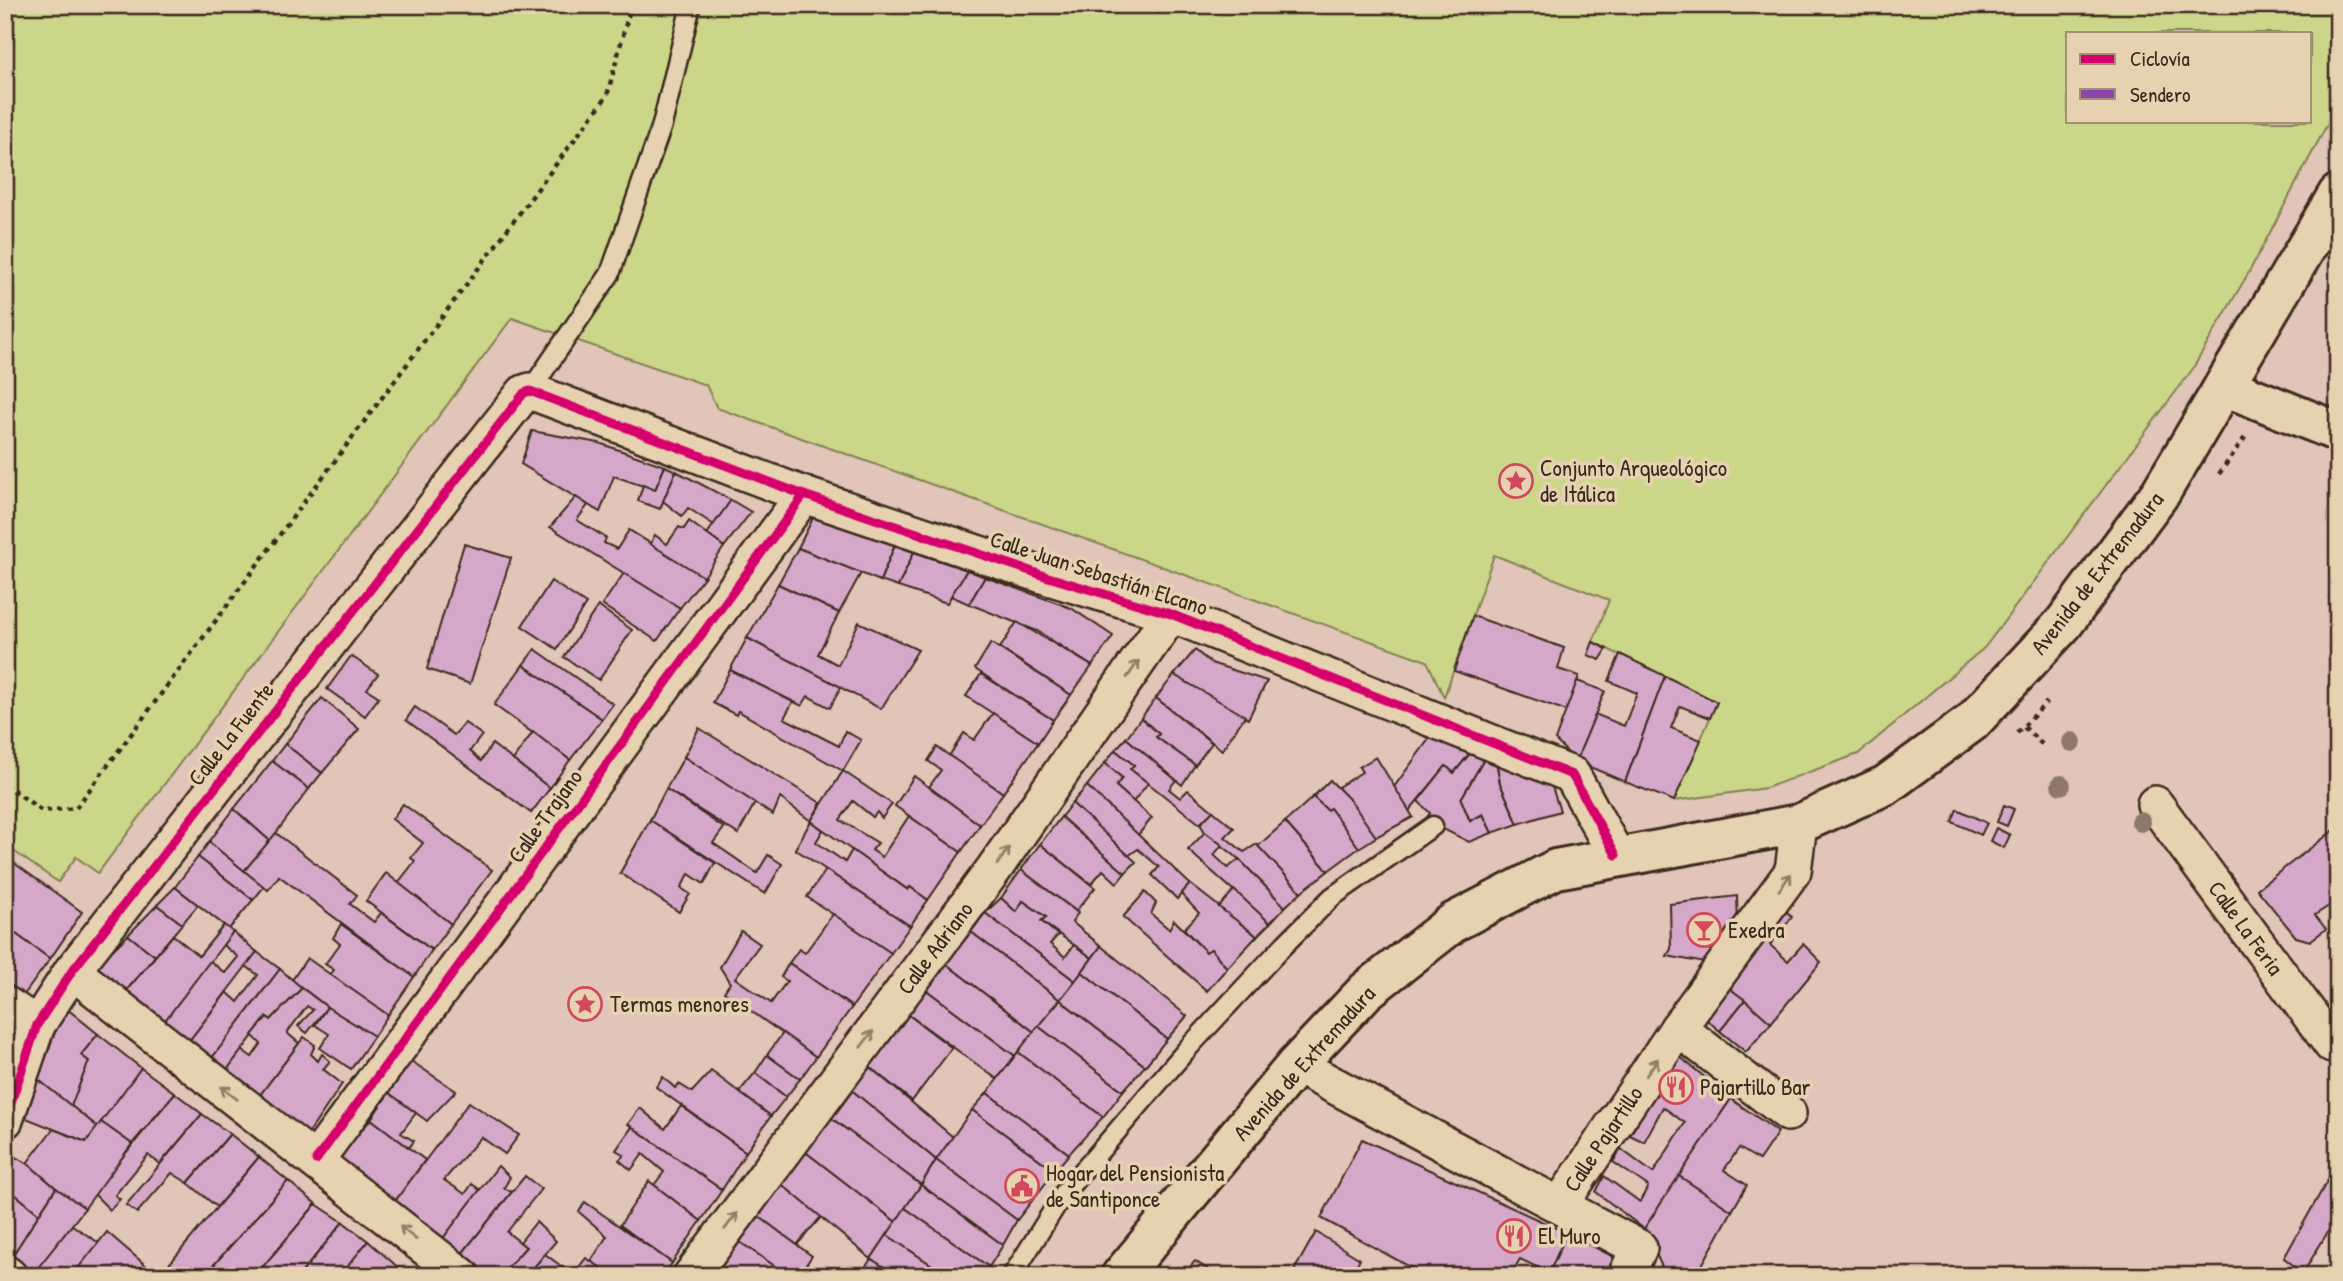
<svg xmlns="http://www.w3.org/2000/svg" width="2343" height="1281" font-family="'Patrick Hand',sans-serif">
  <rect width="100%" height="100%" fill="#e1c5b8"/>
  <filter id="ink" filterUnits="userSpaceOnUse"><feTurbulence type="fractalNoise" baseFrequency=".0143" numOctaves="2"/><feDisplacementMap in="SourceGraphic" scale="14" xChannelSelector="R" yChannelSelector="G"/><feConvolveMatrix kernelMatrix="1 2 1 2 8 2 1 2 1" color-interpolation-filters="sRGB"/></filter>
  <g filter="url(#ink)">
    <path fill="#cbd689" stroke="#838054" stroke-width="2" fill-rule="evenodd" d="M5,5H2338V104L2249,272L2192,370L1985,647L1858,754L1766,788L1674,801L1717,702L1593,642L1609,600L1494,555L1444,697L1427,661L717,408L706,385L512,318L98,873L76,857L58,882L5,845ZM2068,33H2310V121H2068Z"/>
    <g fill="#d5a8ca" stroke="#3b2a1e" stroke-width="2">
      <polygon points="532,431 599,443 665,466 655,490 614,476 600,512 521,464"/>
      <polygon points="665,466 676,471 660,509 638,501 643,485 655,490"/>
      <polygon points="676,471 731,500 714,525 688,508 682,516 663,501"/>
      <polygon points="576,497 588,505 577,520 606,538 604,543 617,549 629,530 704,577 680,608 550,527"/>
      <polygon points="731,500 751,512 724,547 707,534"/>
      <polygon points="814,516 895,545 880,581 798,548"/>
      <polygon points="689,521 724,547 704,577 650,544 655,535 667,544 679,527 684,529"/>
      <polygon points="464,544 511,558 470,684 427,669"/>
      <polygon points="895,545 914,552 898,587 880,581"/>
      <polygon points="798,548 861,573 839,613 778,584"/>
      <polygon points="914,552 967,570 947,603 898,587"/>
      <polygon points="967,570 985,577 969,604 951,596"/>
      <polygon points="624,573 680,608 657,641 602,605"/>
      <polygon points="985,577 1071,608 1113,636 1092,666 1037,631 969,604"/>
      <polygon points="551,581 586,604 557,649 522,626"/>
      <polygon points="778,584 839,613 818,654 838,665 859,622 918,650 881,709 747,638"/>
      <polygon points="598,606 632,630 599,680 564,657"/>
      <polygon points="1473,616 1564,648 1558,669 1579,676 1567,711 1454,671"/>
      <polygon points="1017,622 1092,666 1071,695 1000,648"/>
      <polygon points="747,638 841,687 830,708 808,696 802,706 730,670"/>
      <polygon points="1593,642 1607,649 1600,660 1588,655"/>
      <polygon points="991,643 1071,695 1053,720 975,669"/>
      <polygon points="535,649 613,704 602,719 523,665"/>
      <polygon points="1195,650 1211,663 1267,681 1248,719 1174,675"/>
      <polygon points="1620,654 1665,676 1625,782 1576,761 1595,714 1624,726 1637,693 1609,681"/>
      <polygon points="351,656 378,674 367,689 379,697 365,716 327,689"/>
      <polygon points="523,665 602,719 570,760 494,705"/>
      <polygon points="730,670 793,702 784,718 839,746 845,731 861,740 843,771 738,711 736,715 713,703"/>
      <polygon points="981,674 1053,720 1038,743 966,696"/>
      <polygon points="1174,675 1245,716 1222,750 1156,698"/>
      <polygon points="1665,676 1717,702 1710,718 1680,706 1671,728 1701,740 1674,801 1625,782"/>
      <polygon points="1577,681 1605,691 1576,761 1555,740"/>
      <polygon points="322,698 359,729 322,773 285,744"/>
      <polygon points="1156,698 1212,743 1195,765 1156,737 1159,734 1141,718"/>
      <polygon points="415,707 454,735 465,723 482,735 470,751 481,761 492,744 550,788 531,813 406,720"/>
      <polygon points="993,713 1038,743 1003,793 949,756 964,733 974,740"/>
      <polygon points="1141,718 1159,734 1156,737 1195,765 1182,785 1126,738"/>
      <polygon points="699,728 821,803 811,821 780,798 773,815 684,757"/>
      <polygon points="533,732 570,760 550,788 513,760"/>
      <polygon points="1432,735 1472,751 1454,773 1446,766 1409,811 1394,787"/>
      <polygon points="1126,738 1176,780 1169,789 1180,798 1188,790 1213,811 1200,824 1130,769 1134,765 1115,750"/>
      <polygon points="285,744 322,773 309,789 272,761"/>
      <polygon points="937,747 1003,793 980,825 929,787 941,770 928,761"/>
      <polygon points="1115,750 1134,765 1130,769 1148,783 1133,802 1116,786 1122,778 1105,763"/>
      <polygon points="1472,751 1486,756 1461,799 1470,821 1483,814 1492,833 1469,842 1425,820 1430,813 1418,801 1446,766 1454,773"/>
      <polygon points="1486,756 1496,760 1500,783 1518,824 1492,833 1483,814 1470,821 1461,799"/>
      <polygon points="684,757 755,803 738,834 666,789"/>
      <polygon points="1376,757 1413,817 1376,837 1338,787 1362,772 1359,767"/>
      <polygon points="1496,760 1551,784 1560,811 1518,824 1500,783"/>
      <polygon points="272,761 309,789 270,841 234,809"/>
      <polygon points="1105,763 1122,778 1116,786 1152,818 1138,835 1087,786"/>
      <polygon points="843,771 892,804 882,818 877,812 873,817 853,801 840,820 878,843 872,850 882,857 909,816 961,852 928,900 910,887 908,890 811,821"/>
      <polygon points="914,776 980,825 961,852 895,806"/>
      <polygon points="1330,780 1350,800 1376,837 1359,848 1330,808 1327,810 1313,797"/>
      <polygon points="1087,786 1190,884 1177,899 1152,875 1159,867 1138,849 1128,856 1072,803"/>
      <polygon points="666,789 724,828 713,843 757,873 768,855 782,864 765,894 650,820"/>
      <polygon points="1313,797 1327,810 1330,808 1359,848 1328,871 1285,822"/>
      <polygon points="1072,803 1136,862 1125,873 1061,817"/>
      <polygon points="403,804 492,870 451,924 398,883 415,861 411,858 423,843 392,819"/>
      <polygon points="2004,805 2014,809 2007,826 1997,822"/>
      <polygon points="234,809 270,841 244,871 209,842"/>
      <polygon points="1957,809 1987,823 1981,835 1952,822"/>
      <polygon points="1213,811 1234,828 1225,837 1244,852 1257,844 1301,892 1285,907 1239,859 1205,832 1200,824"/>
      <polygon points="1061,817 1125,873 1117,883 1103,870 1091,884 1040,844"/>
      <polygon points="650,820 715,863 704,884 689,874 681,888 690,894 679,912 620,873"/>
      <polygon points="811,821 823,830 816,842 845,862 852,850 908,890 910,887 928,900 910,926 795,849"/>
      <polygon points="1285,822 1328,871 1301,892 1258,846"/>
      <polygon points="2338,827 2338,900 2315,915 2326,929 2310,941 2296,937 2257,889"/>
      <polygon points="1996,828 2010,835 2004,848 1990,841"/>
      <polygon points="1205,832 1222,845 1214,855 1228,868 1239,859 1285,907 1270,923 1188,850"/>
      <polygon points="276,833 357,895 350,904 374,922 381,913 432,950 414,977 279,876 268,890 244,871"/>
      <polygon points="209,842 264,887 253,900 198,857"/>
      <polygon points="1040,844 1095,888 1076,911 1021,870"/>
      <polygon points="198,857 253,900 229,929 175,887"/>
      <polygon points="14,863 82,912 50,959 5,926 5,875"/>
      <polygon points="826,870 910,926 891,953 807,897"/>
      <polygon points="1021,870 1078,913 1072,922 1101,946 1092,958 1041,921 1046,917 1023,901 1016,912 1001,898"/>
      <polygon points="386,873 451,924 432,950 366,901"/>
      <polygon points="1190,884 1257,936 1227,968 1211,949 1206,952 1184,929 1199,913 1181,894"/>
      <polygon points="175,887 198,905 182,924 157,905"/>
      <polygon points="1234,890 1270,923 1257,936 1219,907"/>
      <polygon points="1145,892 1156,903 1151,914 1169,929 1174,920 1206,952 1211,949 1227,968 1207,991 1123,917"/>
      <polygon points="1737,896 1738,926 1705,963 1667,956 1671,949 1670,904"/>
      <polygon points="1001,898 1016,912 1023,901 1046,917 1041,921 1058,935 1050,944 1065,957 1074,945 1092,958 1075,981 985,913"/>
      <polygon points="1780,904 1792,917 1770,945 1788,961 1803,944 1821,962 1771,1023 1724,984"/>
      <polygon points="157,905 182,924 155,956 128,935"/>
      <polygon points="985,913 1075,981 1060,1000 971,932"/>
      <polygon points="833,914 891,953 852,1007 789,963 799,949 805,953"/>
      <polygon points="341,924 414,977 388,1015 330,975 334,970 325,964 340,944 333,938"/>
      <polygon points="224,925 233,932 164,1022 126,991 173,935 199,956"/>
      <polygon points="5,926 50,959 21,999 5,989"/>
      <polygon points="741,931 760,944 735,978 771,1003 787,981 781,977 789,963 852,1007 816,1057 724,992 730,983 720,967"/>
      <polygon points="233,932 257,952 189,1041 164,1022 210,961 225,973 238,957 223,945"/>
      <polygon points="971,932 1060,1000 1034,1032 945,963"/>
      <polygon points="128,935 155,956 126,991 95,967"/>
      <polygon points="1101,946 1187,1016 1167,1039 1082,972"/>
      <polygon points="257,952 280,969 212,1058 189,1041 227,992 238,1002 258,975 246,966"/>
      <polygon points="307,958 388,1015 374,1036 331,1010 292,980"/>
      <polygon points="945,963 1034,1032 1015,1056 925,989"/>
      <polygon points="280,969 302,988 271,1020 267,1017 227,1070 212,1058"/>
      <polygon points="1082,972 1167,1039 1145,1066 1060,1000"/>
      <polygon points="1724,984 1745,1000 1720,1031 1701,1015"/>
      <polygon points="302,988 327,1007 307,1033 298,1026 313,1010 307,1006 287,1033 299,1043 260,1095 227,1070 242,1050 252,1057 261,1044 252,1035 267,1017 271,1020"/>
      <polygon points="925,989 1015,1056 997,1079 906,1013"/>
      <polygon points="1060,1000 1145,1066 1123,1091 1038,1026"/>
      <polygon points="1745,1000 1771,1023 1746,1052 1720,1031"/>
      <polygon points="327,1007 374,1036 351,1069 320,1048 329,1034 315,1025"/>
      <polygon points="66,1008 98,1034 81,1055 89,1061 71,1106 35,1077"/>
      <polygon points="906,1013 952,1048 912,1101 866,1064"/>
      <polygon points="1038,1026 1123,1091 1103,1117 1018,1052"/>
      <polygon points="783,1033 816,1057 800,1079 767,1055"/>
      <polygon points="98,1034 141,1068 99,1128 71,1106 89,1061 81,1055"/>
      <polygon points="304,1037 315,1045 311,1054 318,1061 322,1054 330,1061 323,1069 342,1084 308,1134 260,1095"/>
      <polygon points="1018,1052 1103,1117 1069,1154 987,1093"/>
      <polygon points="767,1055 800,1079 786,1097 755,1073"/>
      <polygon points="1679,1056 1731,1099 1644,1229 1596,1192 1604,1176 1640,1202 1648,1186 1613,1162 1621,1149 1653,1173 1685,1123 1663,1107 1644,1142 1630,1135"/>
      <polygon points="411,1061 456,1091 427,1121 389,1093"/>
      <polygon points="866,1064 953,1137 936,1160 848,1087"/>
      <polygon points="141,1068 175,1093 132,1144 101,1122"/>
      <polygon points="711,1071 771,1116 746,1152 656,1087 663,1077 675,1088 679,1084 692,1092"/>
      <polygon points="755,1073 786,1097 771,1116 739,1092"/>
      <polygon points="35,1077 99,1128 86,1142 26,1118"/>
      <polygon points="848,1087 936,1160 921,1185 827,1115"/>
      <polygon points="175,1093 202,1114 160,1164 148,1155 115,1195 120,1199 110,1210 93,1193"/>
      <polygon points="389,1093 416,1113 401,1133 414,1141 409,1148 371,1119"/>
      <polygon points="987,1093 1069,1154 1055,1171 972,1110"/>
      <polygon points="1731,1099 1778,1132 1759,1160 1739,1148 1724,1170 1747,1185 1732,1211 1679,1176"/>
      <polygon points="469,1102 519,1135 505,1154 481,1137 444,1180 465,1194 472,1184 480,1190 441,1241 395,1201"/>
      <polygon points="681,1106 746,1152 722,1190 628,1124 640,1108 665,1129"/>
      <polygon points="972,1110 1055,1171 1017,1220 936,1160"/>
      <polygon points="202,1114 230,1134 188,1183 172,1173 137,1213 126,1205"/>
      <polygon points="827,1115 921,1185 896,1222 799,1147"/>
      <polygon points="371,1119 425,1160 395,1201 339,1157"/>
      <polygon points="101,1122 132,1144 85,1208 56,1188 27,1163 53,1129 86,1142"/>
      <polygon points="632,1127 722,1190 701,1221 654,1185 664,1172 643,1154 631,1170 619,1160 624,1155 616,1150"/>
      <polygon points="230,1134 259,1157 217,1207 188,1183"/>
      <polygon points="1362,1139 1567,1233 1549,1273 1520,1259 1510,1276 1426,1276 1321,1218"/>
      <polygon points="799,1147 896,1222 871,1259 774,1178"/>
      <polygon points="13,1156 27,1163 56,1188 39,1214 5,1186 5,1174"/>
      <polygon points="259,1157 288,1181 204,1276 174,1276 166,1268"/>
      <polygon points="936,1160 1017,1220 1003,1245 921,1185"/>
      <polygon points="498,1166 510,1177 504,1188 512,1192 460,1256 441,1241"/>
      <polygon points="2331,1174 2338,1178 2338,1235 2329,1230 2303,1273 2284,1258"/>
      <polygon points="525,1176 541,1189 507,1232 526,1247 500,1276 486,1276 460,1256"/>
      <polygon points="1679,1176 1732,1211 1696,1276 1673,1276 1664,1271 1644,1229"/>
      <polygon points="774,1178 821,1217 797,1245 750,1210"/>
      <polygon points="288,1181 316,1204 255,1276 204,1276"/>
      <polygon points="649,1181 701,1221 672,1263 620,1225"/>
      <polygon points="921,1185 1003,1245 989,1267 905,1208"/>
      <polygon points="5,1186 39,1214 12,1257 5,1253"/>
      <polygon points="56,1188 85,1208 32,1276 9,1261"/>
      <polygon points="585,1202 672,1263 663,1276 613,1276 591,1261 607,1236 579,1212"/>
      <polygon points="316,1204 343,1222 299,1276 255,1276"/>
      <polygon points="905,1208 989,1267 984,1276 948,1276 887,1235"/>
      <polygon points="750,1210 812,1256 798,1276 789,1276 731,1236"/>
      <polygon points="343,1222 368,1241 340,1276 299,1276"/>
      <polygon points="536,1222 556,1241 527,1276 500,1276 526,1247 520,1242"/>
      <polygon points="72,1225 99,1243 72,1276 33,1274"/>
      <polygon points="107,1232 158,1276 72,1276"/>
      <polygon points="1316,1232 1360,1259 1350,1276 1291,1276"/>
      <polygon points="1567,1233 1614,1257 1606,1276 1549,1273"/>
      <polygon points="887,1235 948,1276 899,1276 871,1259"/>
      <polygon points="731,1236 789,1276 713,1276 706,1271"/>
      <polygon points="368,1241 408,1276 340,1276"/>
      <polygon points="545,1254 573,1275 527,1276"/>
      <polygon points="586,1258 606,1271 602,1276 572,1276"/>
      <polygon points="871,1259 899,1276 859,1276"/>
      <polygon points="1195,1261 1218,1276 1183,1276"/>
      <polygon points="1701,1266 1715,1276 1696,1276"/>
    </g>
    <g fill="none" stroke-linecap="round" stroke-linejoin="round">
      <g stroke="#3b2a1e" stroke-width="23">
        <g id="service">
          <polyline points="530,391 610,274 662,125 691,5"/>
          <polyline points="1012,1276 1064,1193 1189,1047 1285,944 1332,897 1433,826"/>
        </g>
      </g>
      <g stroke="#3b2a1e" stroke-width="40">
        <g id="minor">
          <polyline points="2155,804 2332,1045 2338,1040"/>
          <polyline points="72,971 462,1276"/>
          <polyline points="5,1004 37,1025"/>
          <polyline points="1678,1028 1788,1113"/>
          <polyline points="1296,1065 1639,1248 1626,1276"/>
          <polyline points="5,1120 37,1025 72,971 524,393 530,391 804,495 1045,576 1171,614 1572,775 1616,855"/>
          <polyline points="316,1160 804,495"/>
          <polyline points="1560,1205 1678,1028 1793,871 1799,824"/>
          <polyline points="5,1273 9,1276"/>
          <polyline points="691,1276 994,869 1171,614"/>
        </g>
      </g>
      <g stroke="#3b2a1e" stroke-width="44">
        <polyline id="tertiary" points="2224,386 2338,432"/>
      </g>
      <g stroke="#3b2a1e" stroke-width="44">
        <polyline id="secondary" points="1121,1276 1296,1065 1366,991 1454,922 1556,869 1799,824 1886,785 1972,722 2064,623 2161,492 2338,194"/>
      </g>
      <g stroke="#3b2a1e" stroke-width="4.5" stroke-dasharray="5 5" stroke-linecap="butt">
        <polyline points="2219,474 2246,436"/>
        <polyline points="2024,727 2045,747"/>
        <polyline points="2017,733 2047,702"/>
        <polyline points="5,784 42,811 76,808 607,96 631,5"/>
      </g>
      <use href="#service" stroke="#e6d2b0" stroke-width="18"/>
      <use href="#minor" stroke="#e6d2b0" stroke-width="35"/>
      <use href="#tertiary" stroke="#e6d2b0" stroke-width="38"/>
      <use href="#secondary" stroke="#e6d2b0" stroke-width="38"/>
      <polyline stroke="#8e44ad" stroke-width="7" stroke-dasharray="14 7" stroke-linecap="butt" points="2332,1045 2338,1053"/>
      <g stroke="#e6d2b0" stroke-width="13">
        <g id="cycleway">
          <polyline points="5,1120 37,1025 72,971 524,393 530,391 804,495 1045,576 1171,614 1572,775 1616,855"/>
          <polyline points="316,1160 804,495"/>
        </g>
      </g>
      <use href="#cycleway" stroke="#d6006c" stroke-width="9"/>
    </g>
    <g fill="#8d7969">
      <circle cx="2072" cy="742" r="10"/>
      <circle cx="2061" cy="785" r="10"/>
      <circle cx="2141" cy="822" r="10"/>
    </g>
    <defs><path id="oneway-shaft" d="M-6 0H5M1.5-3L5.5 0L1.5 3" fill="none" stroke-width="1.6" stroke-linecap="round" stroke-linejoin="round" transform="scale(1.75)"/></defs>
    <g stroke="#907e67">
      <use href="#oneway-shaft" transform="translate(1133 669) rotate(-55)"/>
      <use href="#oneway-shaft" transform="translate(1003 856) rotate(-55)"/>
      <use href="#oneway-shaft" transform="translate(1785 882) rotate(-54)"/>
      <use href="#oneway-shaft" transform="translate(867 1039) rotate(-53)"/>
      <use href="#oneway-shaft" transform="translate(1652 1067) rotate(-56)"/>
      <use href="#oneway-shaft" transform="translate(229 1093) rotate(-142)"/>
      <use href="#oneway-shaft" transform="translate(731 1221) rotate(-53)"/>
      <use href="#oneway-shaft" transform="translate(408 1233) rotate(-141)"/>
    </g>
  </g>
  <defs>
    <g id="sight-ring" transform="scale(1.75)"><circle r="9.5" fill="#e6d2b0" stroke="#d1495b" stroke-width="1.5"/><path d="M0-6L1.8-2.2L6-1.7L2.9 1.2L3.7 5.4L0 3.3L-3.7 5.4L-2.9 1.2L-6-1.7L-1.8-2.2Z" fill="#d1495b"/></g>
    <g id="bar-ring" transform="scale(1.75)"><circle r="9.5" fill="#e6d2b0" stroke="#d1495b" stroke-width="1.5"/><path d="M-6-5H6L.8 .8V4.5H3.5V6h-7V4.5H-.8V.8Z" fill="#d1495b"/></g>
    <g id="restaurant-ring" transform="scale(1.75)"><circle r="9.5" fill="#e6d2b0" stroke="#d1495b" stroke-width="1.5"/><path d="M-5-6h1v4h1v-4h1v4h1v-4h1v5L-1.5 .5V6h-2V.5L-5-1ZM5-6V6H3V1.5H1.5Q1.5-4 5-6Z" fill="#d1495b"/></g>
    <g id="civic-ring" transform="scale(1.75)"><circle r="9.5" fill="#e6d2b0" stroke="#d1495b" stroke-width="1.5"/><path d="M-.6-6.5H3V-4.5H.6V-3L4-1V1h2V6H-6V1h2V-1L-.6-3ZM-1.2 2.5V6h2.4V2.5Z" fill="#d1495b"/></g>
  </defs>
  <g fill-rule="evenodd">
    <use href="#sight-ring" x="1516" y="481"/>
    <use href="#bar-ring" x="1704" y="930"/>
    <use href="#sight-ring" x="585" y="1004"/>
    <use href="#restaurant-ring" x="1676" y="1087"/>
    <use href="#civic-ring" x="1022" y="1186"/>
    <use href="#restaurant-ring" x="1514" y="1236"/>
  </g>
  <g text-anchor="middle" stroke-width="7" stroke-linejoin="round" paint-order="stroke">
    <g font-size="23" fill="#3b2a1e" stroke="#e6d2b0" text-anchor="start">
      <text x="1540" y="476">Conjunto Arqueológico<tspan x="1540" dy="26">de Itálica</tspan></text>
      <text x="1728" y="938">Exedra</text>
      <text x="610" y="1012">Termas menores</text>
      <text x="1700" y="1095">Pajartillo Bar</text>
      <text x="1046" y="1181">Hogar del Pensionista<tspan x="1046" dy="26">de Santiponce</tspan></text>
      <text x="1538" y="1244">El Muro</text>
    </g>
    <g font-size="23" fill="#3b2a1e" stroke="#e6d2b0">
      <text transform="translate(1099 573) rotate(18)" y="8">Calle Juan Sebastián Elcano</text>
      <text transform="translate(2097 573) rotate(-52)" y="8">Avenida de Extremadura</text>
      <text transform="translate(231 734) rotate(-52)" y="8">Calle La Fuente</text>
      <text transform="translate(545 816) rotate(-54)" y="8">Calle Trajano</text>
      <text transform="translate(2246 928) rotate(54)" y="8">Calle La Feria</text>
      <text transform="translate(935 948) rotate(-53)" y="8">Calle Adriano</text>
      <text transform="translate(1304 1063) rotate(-48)" y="8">Avenida de Extremadura</text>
      <text transform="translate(1603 1139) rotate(-56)" y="8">Calle Pajartillo</text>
    </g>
  </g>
  <rect width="2343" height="1281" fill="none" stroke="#e6d2b0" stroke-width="28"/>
  <rect x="14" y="14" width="2315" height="1253" fill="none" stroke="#3b2a1e" stroke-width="2.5" filter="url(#ink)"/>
  <rect x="2066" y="32" width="245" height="91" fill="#e6d2b0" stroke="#a28f76" stroke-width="2"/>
  <rect x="2080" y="54" width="35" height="10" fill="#d6006c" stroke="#a28f76" stroke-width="2"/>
  <text x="2130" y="66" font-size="21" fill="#3b2a1e">Ciclovía</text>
  <rect x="2080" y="89" width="35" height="10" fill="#8e44ad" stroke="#a28f76" stroke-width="2"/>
  <text x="2130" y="102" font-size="21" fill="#3b2a1e">Sendero</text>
</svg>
